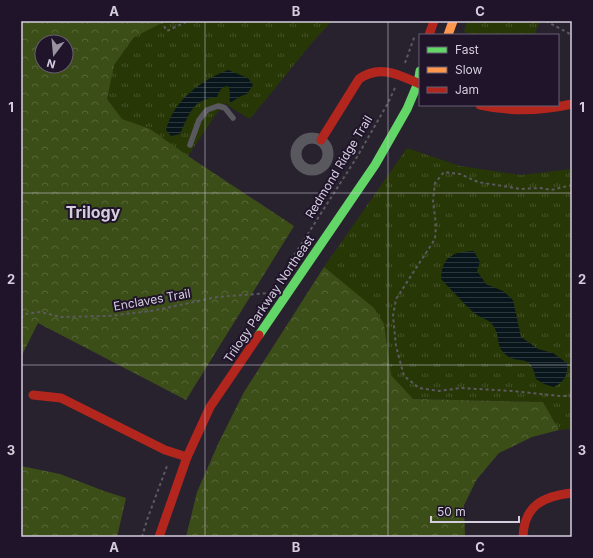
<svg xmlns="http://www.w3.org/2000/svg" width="593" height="558" font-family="Inter,sans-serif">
  <defs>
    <pattern id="grass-tufts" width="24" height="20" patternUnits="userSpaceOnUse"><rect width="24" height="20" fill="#283706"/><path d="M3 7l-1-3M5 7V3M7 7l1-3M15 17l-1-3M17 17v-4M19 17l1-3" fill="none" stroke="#46532a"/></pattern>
    <pattern id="forest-crowns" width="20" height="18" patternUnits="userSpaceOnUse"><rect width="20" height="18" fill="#3c4e17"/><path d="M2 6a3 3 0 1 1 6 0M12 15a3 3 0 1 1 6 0" fill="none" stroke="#576638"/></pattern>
    <pattern id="water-rules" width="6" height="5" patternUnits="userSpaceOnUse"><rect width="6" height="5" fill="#08161b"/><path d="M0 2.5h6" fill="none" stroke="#2b373c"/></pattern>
  </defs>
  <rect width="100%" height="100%" fill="#28222f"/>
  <g fill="url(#grass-tufts)">
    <path d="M104,21H335L330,23L311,44L250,119C244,115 230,108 226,103L216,114L188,156L180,177L49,94Z"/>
    <polygon points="467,21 540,21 535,33 536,35 473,35 464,32"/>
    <polygon points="407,148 460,166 521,175 572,169 572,429 559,430 543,402 413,399 350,374 324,267"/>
  </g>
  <g fill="url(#forest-crowns)" fill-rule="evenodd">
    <path d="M21,21H166L134,37L114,65L107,99L122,119L150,129L188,156L294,226L186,400L38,323L21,357ZM42,42H66V66H42Z"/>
    <polygon points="324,267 374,308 384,324 391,375 413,399 543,402 559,430 532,437 499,453 477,479 464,505 465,537 186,537 197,492 219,442 244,392"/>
    <polygon points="21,466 60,474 104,491 126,498 117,537 21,537"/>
  </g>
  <g fill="url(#water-rules)">
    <path d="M228,70L248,78L253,85L247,94L241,96L230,103C229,96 231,91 228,86C222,86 219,91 217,97C192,99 189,115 180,134L171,136L166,130C174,100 200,81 228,70Z"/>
    <path d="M474,251L480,262L477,271L486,284L503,291L513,300L521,337L538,349L553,353L567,363C568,375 565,381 554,387L544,384L536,379C530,349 517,368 503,352C496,345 500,333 492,324C488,319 479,317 474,313C462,302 452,290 441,279C442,256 453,252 474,251Z"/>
  </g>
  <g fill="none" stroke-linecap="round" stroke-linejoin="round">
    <g stroke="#5c5a60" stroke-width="2" stroke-dasharray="3 3" stroke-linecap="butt">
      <polyline points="161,21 167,31 188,21"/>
      <polyline points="546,21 572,35"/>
      <polyline points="405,63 415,35"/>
      <polyline points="572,185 551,190 540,188 520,189 478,182 460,174 444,172 435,183 433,201 436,225 435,239 396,299 393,316 396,346 404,376 419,388 439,391 461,388 512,391 560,396 572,396"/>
      <polyline points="288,265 357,157 388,103 395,88"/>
      <polyline points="21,318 25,314 40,312 61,317 108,316 151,311 217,297 270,293"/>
      <polyline points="142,537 147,520 167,466"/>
    </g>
    <polyline stroke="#5a585f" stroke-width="5.5" points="190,145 199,120 207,110 218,106 225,108 233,118"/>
    <circle stroke="#5a585f" stroke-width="11" cx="312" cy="154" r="16"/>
    <polyline stroke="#63d668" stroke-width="9" points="259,335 375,165 407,109 418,83 420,71"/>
    <polyline stroke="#ff974d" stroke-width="9" points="448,35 453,21"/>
    <g stroke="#b3261e" stroke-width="9">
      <polyline points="429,35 434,21"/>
      <path d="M480,105C511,112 541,111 572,104"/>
      <path d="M321,140L359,79C380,64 399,75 420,84"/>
      <polyline points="33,395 61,398 165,450 187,457"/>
      <polyline points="159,537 187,457 210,407 259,335"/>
      <path d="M523,537C524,505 544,496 572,493"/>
    </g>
  </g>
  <path fill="none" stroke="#d5cede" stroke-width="1" stroke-opacity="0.55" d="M205,21V537M388,21V537M21,193H572M21,365H572"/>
  <g text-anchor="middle" stroke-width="4" stroke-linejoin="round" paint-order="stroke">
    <g font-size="12" fill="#d5cede" stroke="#1f142a">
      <text transform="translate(339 167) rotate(-59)" y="4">Redmond Ridge Trail</text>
      <text transform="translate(269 299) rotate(-56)" y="4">Trilogy Parkway Northeast</text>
      <text transform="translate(152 300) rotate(-10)" y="4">Enclaves Trail</text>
    </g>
    <g font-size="16" font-weight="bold" fill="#d5cede" stroke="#1f142a">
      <text x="93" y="218">Trilogy</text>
    </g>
  </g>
  <rect width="593" height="558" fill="none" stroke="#1f142a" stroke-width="44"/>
  <rect x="419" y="34" width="140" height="72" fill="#1f142a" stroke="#685e72"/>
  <rect x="427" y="47" width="20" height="6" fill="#63d668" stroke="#685e72"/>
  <text x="455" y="54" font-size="12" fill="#d5cede">Fast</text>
  <rect x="427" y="67" width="20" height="6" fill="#ff974d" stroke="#685e72"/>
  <text x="455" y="74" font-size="12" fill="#d5cede">Slow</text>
  <rect x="427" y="87" width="20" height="6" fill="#b3261e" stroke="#685e72"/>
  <text x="455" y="94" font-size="12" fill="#d5cede">Jam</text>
  <g transform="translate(54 54) rotate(196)"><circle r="19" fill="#1f142a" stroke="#685e72"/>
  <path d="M0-3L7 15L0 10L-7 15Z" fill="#9892a1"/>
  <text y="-6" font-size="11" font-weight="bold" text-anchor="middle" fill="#d5cede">N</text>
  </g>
  <path d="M431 516v6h88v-6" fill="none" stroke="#d5cede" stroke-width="2"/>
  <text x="437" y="516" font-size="12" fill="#d5cede" stroke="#1f142a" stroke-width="3" paint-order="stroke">50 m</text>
  <rect x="22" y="22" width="549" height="514" fill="none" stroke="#d5cede" stroke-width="1.5"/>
  <g font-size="13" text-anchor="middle" font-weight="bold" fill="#d5cede">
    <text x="114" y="16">A</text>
    <text x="296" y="16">B</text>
    <text x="480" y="16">C</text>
    <text x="11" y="112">1</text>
    <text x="582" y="112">1</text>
    <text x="11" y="284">2</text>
    <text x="582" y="284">2</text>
    <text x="11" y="455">3</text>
    <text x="582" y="455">3</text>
    <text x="114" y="552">A</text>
    <text x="296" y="552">B</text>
    <text x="480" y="552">C</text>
  </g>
</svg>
